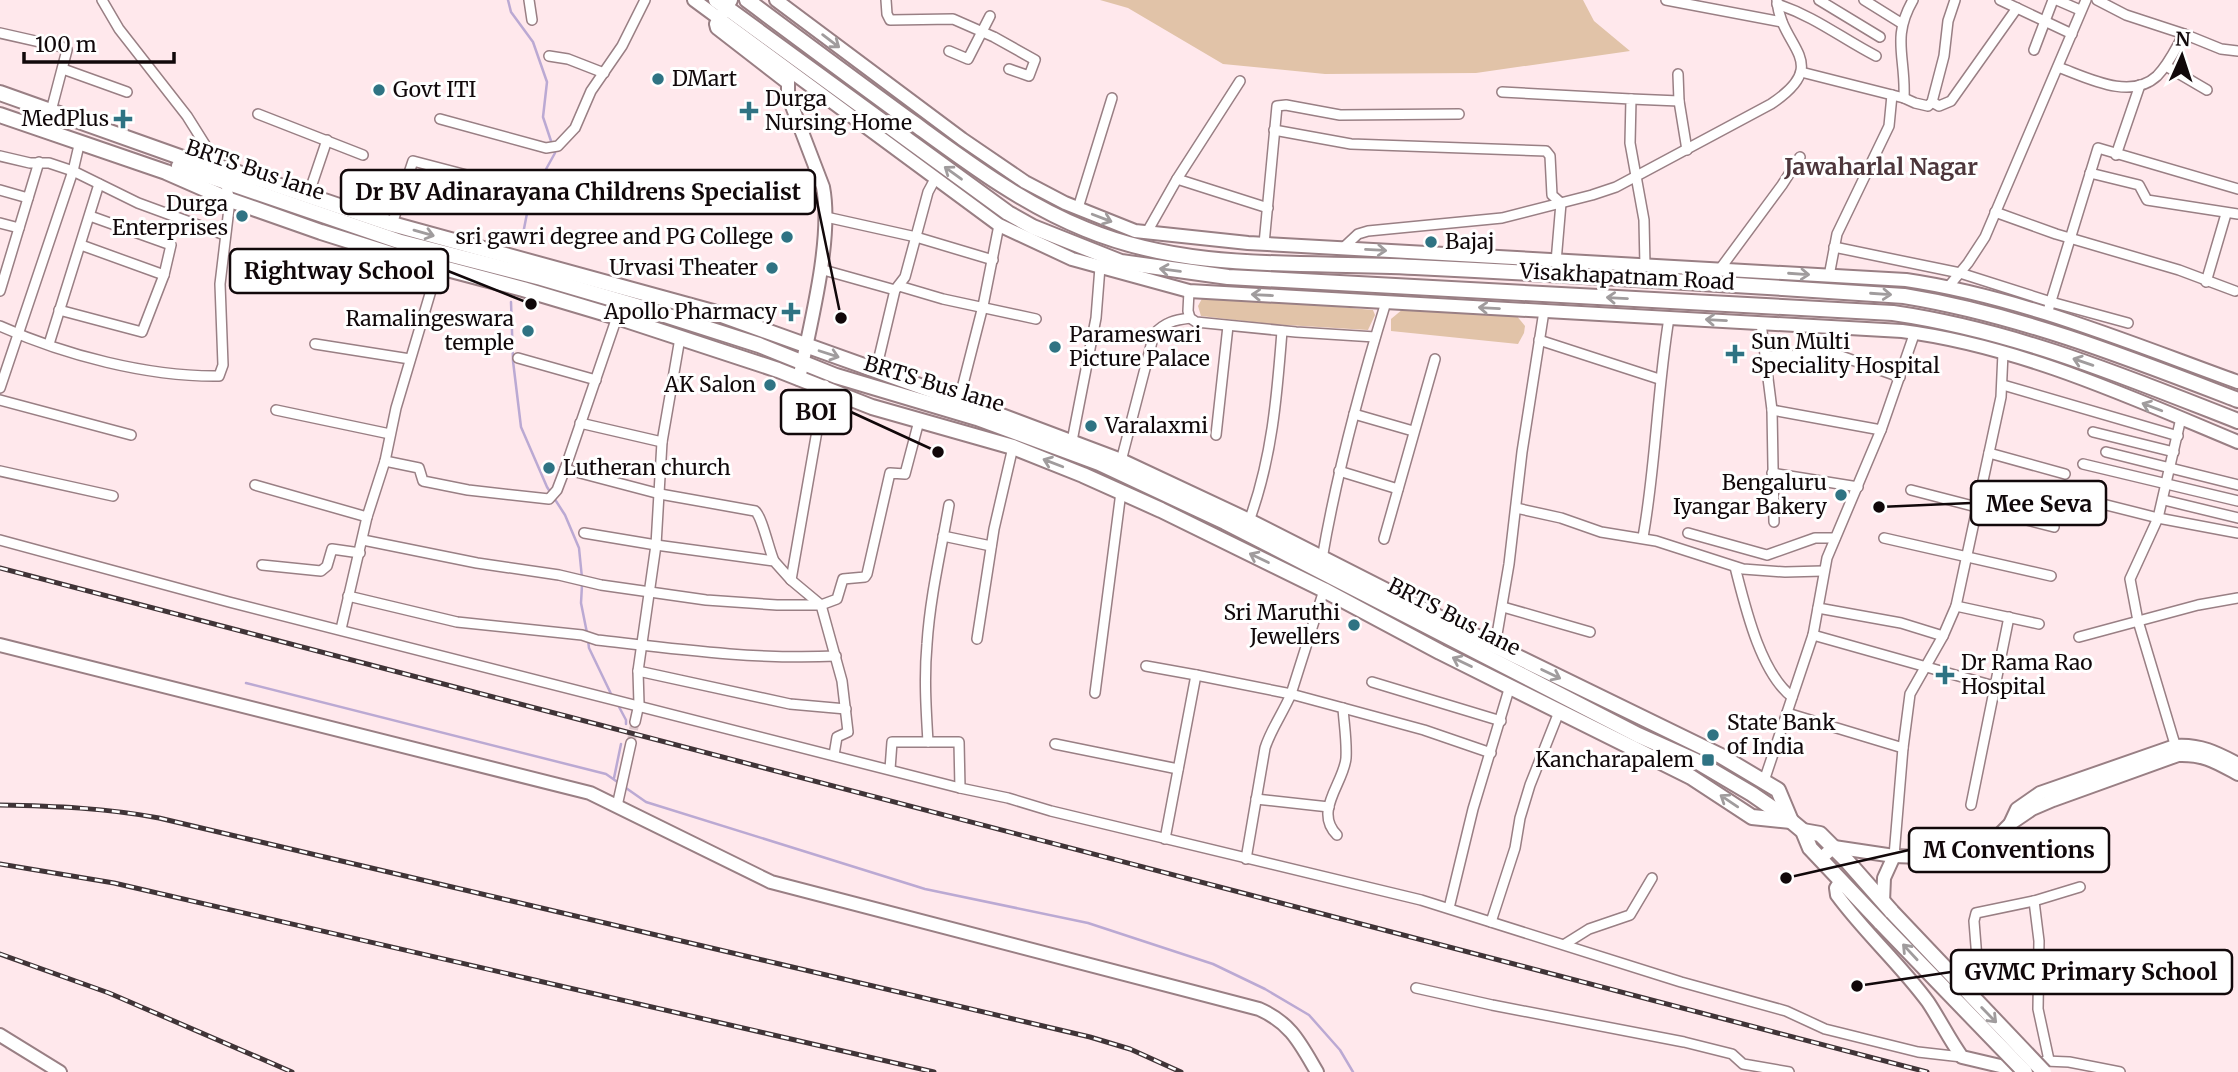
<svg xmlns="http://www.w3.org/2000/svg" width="2238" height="1072" font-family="Merriweather,serif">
  <rect width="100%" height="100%" fill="#ffe8ec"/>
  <g fill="#e1c3a8">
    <polygon points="1100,0 1583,0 1594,21 1630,51 1476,73 1325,74 1223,64 1128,8"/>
    <polygon points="1204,295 1373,310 1375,315 1368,330 1270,324 1201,316 1198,306"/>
    <polygon points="1403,309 1516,315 1525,326 1524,333 1518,344 1391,331 1391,319"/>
  </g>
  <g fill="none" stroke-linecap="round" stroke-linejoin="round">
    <g stroke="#bba9d3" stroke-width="2.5">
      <polyline points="508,0 511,12 533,42 547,82 543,117 555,153 530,198 522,239"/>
      <polyline points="511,302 513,361 521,427 547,487 565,515 579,548 582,578"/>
      <polyline points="582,585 581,603 587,633"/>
      <polyline points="588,640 589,648 613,698"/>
      <polyline points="246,683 606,774 646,802 925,889 1088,923 1213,964 1265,989 1309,1015 1340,1050 1353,1072"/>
      <polyline points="617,703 626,720 626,724"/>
      <polyline points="614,778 621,744"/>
    </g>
    <polyline stroke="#dbc6ca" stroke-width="9" stroke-dasharray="9 4.5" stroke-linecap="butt" points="631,743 635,722"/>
    <g stroke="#997f84" stroke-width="12">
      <g id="minor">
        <polyline points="529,0 532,20"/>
        <polyline points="886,0 887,14 890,20 953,19 994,37 1035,60 1029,76 1009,69"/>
        <polyline points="1666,0 1782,22"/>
        <polyline points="1819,0 1880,37"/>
        <polyline points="1864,0 1901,23"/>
        <polyline points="2000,0 2072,34"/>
        <polyline points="2057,0 2080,10"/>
        <polyline points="2097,0 2126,15 2184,34 2221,49 2238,51"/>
        <path d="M1777,4C1816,17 1841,38 1876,56"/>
        <polyline points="0,33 62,47 67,50 51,111"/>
        <polyline points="2034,50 2053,0"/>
        <polyline points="949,51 968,59 990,16"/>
        <polyline points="549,56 568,59 604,73"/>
        <polyline points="2166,66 2207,90"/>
        <path d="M2058,67C2086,77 2130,101 2157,76C2169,64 2176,48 2184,34"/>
        <polyline points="63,69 127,92"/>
        <polyline points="1801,72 1904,98 1915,103 1928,106 1932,102 1944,56 1948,21 1955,0"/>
        <polyline points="1678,74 1679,101 1687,150"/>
        <polyline points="1502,92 1631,99 1630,143 1644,220 1645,266"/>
        <path d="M1904,98C1906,57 1891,38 1913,0"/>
        <polyline points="1631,99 1679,101"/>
        <polyline points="1932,102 1939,106 1951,101 2017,8"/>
        <polyline points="258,114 363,155"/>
        <polyline points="440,119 546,148 558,146 575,128 591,91 622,46 645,0"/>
        <polyline points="1274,130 1351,144 1546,151 1550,156 1552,195 1561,203 1556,262"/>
        <polyline points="2116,155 2140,85"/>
        <polyline points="0,156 30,163 49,163 73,171 138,203 225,235"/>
        <polyline points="2090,173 2139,185 2147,200 2238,214"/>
        <polyline points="1177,179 1268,208"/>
        <polyline points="0,190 28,198"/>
        <polyline points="308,196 327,140"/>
        <polyline points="1078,208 1112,98"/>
        <polyline points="1995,212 2056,234 2179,270 2235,291"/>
        <polyline points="826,217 916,237 993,260"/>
        <polyline points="0,223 19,228"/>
        <polyline points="392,224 413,161 527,191"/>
        <polyline points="1147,232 1177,179 1240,81"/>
        <polyline points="1264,244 1277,106 1286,105 1340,115 1459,114"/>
        <polyline points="81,245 164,275"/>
        <polyline points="1834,247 1960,273 2051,302 2128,323"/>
        <path d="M1343,248L1358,234L1368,231L1502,218L1592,195L1616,187L1771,104C1834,62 1780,48 1777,0"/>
        <polyline points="820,269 895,290"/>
        <polyline points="1720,269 1782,185 1800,157"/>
        <polyline points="1829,276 1837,234 1889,126 1892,95"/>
        <polyline points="2206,282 2226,214"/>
        <polyline points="899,286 943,299 1036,319"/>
        <polyline points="1949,286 1968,263 1985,237 2086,0"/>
        <polyline points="0,291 39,162"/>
        <polyline points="1189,291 1188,311 1190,318 1196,322 1296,332 1375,337"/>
        <polyline points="59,310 142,332 164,275 171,245 90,216"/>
        <polyline points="2047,314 2098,148 2238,189"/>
        <polyline points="1761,323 1772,410 1774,522"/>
        <path d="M0,326C64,355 148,377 219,376L223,365L220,284L230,200L225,182L219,167L187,116L119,29L102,0"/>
        <polyline points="1539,340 1659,379"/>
        <polyline points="49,344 99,184"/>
        <polyline points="315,344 410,359"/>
        <polyline points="1765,356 1838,355 1900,377"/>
        <polyline points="518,358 596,380"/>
        <polyline points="876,370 895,290 905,277 928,192 935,179"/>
        <polyline points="825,385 791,580 821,605 842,681 848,732 837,737 834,755"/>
        <polyline points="2003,385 2178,436"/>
        <polyline points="0,388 73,171 80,141"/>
        <polyline points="0,400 131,435"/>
        <polyline points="959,400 983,306 999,225"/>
        <polyline points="276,410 390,434"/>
        <polyline points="1772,410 1881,430"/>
        <polyline points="1354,414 1413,431"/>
        <polyline points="580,423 662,442"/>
        <polyline points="2093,432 2174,452"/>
        <polyline points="1216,435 1228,326"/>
        <polyline points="1072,441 1096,318 1100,267"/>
        <polyline points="2106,452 2238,485"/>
        <polyline points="1989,453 2065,474"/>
        <polyline points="385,461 419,468 423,481 468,490 549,499 557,490 565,469 617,317"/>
        <path d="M1121,461L1154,334C1165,322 1175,320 1190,318"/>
        <polyline points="2083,464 2238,501"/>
        <path d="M565,469L660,494L755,511C762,516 769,550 774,561"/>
        <polyline points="0,471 113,496"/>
        <polyline points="1339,471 1398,489"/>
        <polyline points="1772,473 1858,487"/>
        <polyline points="255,485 367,517"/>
        <polyline points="1911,490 2054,527"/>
        <polyline points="2063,494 2158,518 2238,533"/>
        <polyline points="2164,500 2238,518"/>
        <polyline points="1516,508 1561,518 1601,532 1656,541 1743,569 1785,572 1823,571"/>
        <path d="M1249,521C1272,459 1277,396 1282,331"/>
        <polyline points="584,533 656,545 774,561 791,580"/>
        <polyline points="1688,533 1767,555 1815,538 1835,538"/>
        <polyline points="943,536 991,546"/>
        <path d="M1643,537C1656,464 1657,391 1669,318"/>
        <polyline points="1884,538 2051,576"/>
        <polyline points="1384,539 1435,359"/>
        <polyline points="0,540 229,602 960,788 1008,798 1051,811 1421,900 1681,982 1786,1011 1825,1029 1918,1052 1962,1057"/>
        <polyline points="363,540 477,563 559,575 601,585 706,600 777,605 821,605 837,599 843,579 865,577 867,574 890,473 905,474 919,421"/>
        <path d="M1322,559C1337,471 1360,387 1386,302"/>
        <polyline points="262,565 321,571 327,566 332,549 360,553"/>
        <path d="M1735,567C1745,606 1760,672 1792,697"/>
        <path d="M348,596L457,622L582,635L597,640C676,649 756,660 836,656"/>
        <polyline points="1956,606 2039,624"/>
        <polyline points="1503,607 1590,632"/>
        <polyline points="1818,608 1901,623 1943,636"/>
        <polyline points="341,629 367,517 385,461 396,408 438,267"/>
        <polyline points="1813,635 1994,686"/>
        <polyline points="2079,637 2198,605 2238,598"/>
        <polyline points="977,639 994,529 1013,447"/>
        <polyline points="1495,646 1509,564 1522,452 1544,311"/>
        <polyline points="1146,666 1196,675"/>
        <polyline points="638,671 790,704 846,709"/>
        <polyline points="1372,682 1501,721"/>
        <polyline points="1095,693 1121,492"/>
        <polyline points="1343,708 1424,730 1491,753"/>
        <polyline points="1787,713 1903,748"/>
        <polyline points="635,722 639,704 638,671 656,545 662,442 680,338"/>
        <path d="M928,742C926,709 924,677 927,644C930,597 941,551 949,505"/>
        <polyline points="1055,744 1178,769"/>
        <polyline points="2177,751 2138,621 2130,579 2158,518 2181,418"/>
        <polyline points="890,769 892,742 959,742 960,788"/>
        <polyline points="1764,781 1813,635 1827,558 1881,430 1915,332"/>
        <polyline points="1256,799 1329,807"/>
        <polyline points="1971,805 2009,617"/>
        <polyline points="617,806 631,743"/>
        <polyline points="1165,839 1196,675 1291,694 1324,590"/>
        <polyline points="1894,856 1903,748 1910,694 1943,636 1956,606 2001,397 2003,353"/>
        <path d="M1246,859L1265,748C1271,729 1283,713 1291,694L1343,708C1344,724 1347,741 1346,758C1344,783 1313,811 1337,835"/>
        <polyline points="2034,901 2039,941 2038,1009 2049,1060"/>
        <polyline points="1449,908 1473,809 1510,686"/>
        <polyline points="1491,922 1515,848 1520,818 1530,785 1559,712"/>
        <polyline points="1565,944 1589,929 1630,915 1652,878"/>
        <polyline points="1977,959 1974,921 1976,913 2034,901 2080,887"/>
        <polyline points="1416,988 1492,1005 1684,1042 1732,1054 1743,1064 1789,1072"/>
        <polyline points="2045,1061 2069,1062 2120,1072"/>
      </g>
    </g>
    <g stroke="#997f84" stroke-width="16">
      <g id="tertiary">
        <path d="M694,0L999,225L1072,259L1189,291L1902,331C2019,346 2130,397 2238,442"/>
        <polyline points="731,0 716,24 717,28 788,83"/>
        <path d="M776,0L962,139L1025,182L1065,203L1135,231L1248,243L1906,280C2021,297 2130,343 2238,382"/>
        <path d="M788,71V93L792,106L823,187C833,238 810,326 799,379"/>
        <path d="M0,645L590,793L771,882L1259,1009C1291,1023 1300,1043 1317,1072"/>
        <path d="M2010,824L2032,809L2053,800L2178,755C2204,754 2216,762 2238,774"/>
        <path d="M1820,859L1834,847L1894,856L1921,857L1969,851L1988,843L2000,834L2010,824L2017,809L2040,793L2175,746C2200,744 2217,753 2238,764"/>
        <path d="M1840,882L1836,888L1837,895C1865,933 1900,964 1928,1002C1940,1020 1949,1039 1962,1057L2026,1072"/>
        <polyline points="1883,902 1884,878 1894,856"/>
        <polyline points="0,1035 60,1072"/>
      </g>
    </g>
    <g stroke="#997f84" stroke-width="18">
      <g id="primary">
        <path d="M716,0L1008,213L1033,227L1121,262L1228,277L1893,313C2016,331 2123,376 2238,421"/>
        <path d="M747,0C802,41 857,82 912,122C967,162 1021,203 1085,229C1191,273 1304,261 1415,267C1579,275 1742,285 1904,296C2020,315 2129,358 2238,400"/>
        <polyline points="0,93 194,162 219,167 268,182 392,224 713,312 959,400 1121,461 1249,521 1495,646 1721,756 1778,790 1791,821 1752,817 1691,777 1440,652 1324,590 1161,510 1083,475 1013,447 872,407 778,370 617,317 523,289 394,255 321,232 230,200 166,172 0,115"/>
        <polyline points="179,166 401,242 541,278 640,307 759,345 836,376 977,418 1099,463 1225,522 1638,735 1696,761 1752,794 1791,821 1803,831 1810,848 1881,923"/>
        <polyline points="1803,831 1820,834 1847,861 1892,912"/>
      </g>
    </g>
    <use href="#minor" stroke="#fff" stroke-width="9"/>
    <use href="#tertiary" stroke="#fff" stroke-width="12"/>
    <use href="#primary" stroke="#fff" stroke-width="14"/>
    <g stroke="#403437" stroke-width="5">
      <g id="rail">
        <polyline points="0,568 1927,1072"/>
        <path d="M0,805C54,806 106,808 159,818L1090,1037L1130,1049L1181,1072"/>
        <polyline points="0,864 114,883 934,1072"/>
        <polyline points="0,954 109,993 292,1072"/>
      </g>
    </g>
    <use href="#rail" stroke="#fff" stroke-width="2.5" stroke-dasharray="8" stroke-linecap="butt"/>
    <g stroke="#997f84" stroke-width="18" stroke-linecap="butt">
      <g id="primary-bridge">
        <polyline points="1892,912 2044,1072"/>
        <polyline points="1881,923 2025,1072"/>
      </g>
    </g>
    <use href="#primary-bridge" stroke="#fff" stroke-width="14"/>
  </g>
  <defs><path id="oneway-shaft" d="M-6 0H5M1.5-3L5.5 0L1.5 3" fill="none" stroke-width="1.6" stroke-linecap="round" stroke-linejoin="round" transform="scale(1.75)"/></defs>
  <g stroke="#a09c9d">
    <use href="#oneway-shaft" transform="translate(831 41) rotate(37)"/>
    <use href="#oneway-shaft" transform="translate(953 173) rotate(-144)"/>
    <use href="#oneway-shaft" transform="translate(1102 218) rotate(21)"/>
    <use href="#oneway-shaft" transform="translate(424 233) rotate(16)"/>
    <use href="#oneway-shaft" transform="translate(1376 250) rotate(3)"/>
    <use href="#oneway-shaft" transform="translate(1170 270) rotate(-173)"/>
    <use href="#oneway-shaft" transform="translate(1799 274) rotate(4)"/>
    <use href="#oneway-shaft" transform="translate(1881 294) rotate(4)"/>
    <use href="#oneway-shaft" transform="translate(1262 295) rotate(-177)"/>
    <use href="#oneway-shaft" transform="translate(1617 298) rotate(-177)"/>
    <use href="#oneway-shaft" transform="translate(1489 308) rotate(-177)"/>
    <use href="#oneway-shaft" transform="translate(1716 320) rotate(-177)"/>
    <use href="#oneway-shaft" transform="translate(829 354) rotate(18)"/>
    <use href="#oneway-shaft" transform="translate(2083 362) rotate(-161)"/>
    <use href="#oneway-shaft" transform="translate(2152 407) rotate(-159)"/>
    <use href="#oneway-shaft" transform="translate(1053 463) rotate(-159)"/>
    <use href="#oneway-shaft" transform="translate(1259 558) rotate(-154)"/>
    <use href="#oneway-shaft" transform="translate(1462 662) rotate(-154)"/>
    <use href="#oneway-shaft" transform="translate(1551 674) rotate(26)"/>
    <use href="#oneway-shaft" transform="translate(1729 801) rotate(-146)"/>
    <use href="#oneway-shaft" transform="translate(1910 952) rotate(-133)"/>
    <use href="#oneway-shaft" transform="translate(1989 1015) rotate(46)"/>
  </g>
  <g fill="#2f7383" stroke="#fff" stroke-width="2.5">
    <circle cx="658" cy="79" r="7"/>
    <circle cx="379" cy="90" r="7"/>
    <path d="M745.5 100.5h7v7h7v7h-7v7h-7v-7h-7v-7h7z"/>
    <path d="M119.5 108.5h7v7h7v7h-7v7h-7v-7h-7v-7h7z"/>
    <circle cx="242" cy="216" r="7"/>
    <circle cx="787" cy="237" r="7"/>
    <circle cx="1431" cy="242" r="7"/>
    <circle cx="772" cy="268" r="7"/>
    <path d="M787.5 301.5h7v7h7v7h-7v7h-7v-7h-7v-7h7z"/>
    <circle cx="528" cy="331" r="7"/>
    <circle cx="1055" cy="347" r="7"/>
    <path d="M1731.5 343.5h7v7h7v7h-7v7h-7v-7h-7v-7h7z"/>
    <circle cx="770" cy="385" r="7"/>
    <circle cx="1091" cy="426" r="7"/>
    <circle cx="549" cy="468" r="7"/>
    <circle cx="1841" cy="495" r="7"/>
    <circle cx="1354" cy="625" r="7"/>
    <path d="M1941.5 664.5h7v7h7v7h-7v7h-7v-7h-7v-7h7z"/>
    <circle cx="1713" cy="735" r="7"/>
    <rect x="1701" y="753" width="14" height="14" rx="3.5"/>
  </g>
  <g text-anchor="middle" stroke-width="6" stroke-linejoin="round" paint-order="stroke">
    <g font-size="21" fill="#11080a" stroke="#fff" text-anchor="start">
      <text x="672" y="86">DMart</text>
      <text x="393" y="97">Govt ITI</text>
      <text x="765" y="106">Durga<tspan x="765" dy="24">Nursing Home</tspan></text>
      <text x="109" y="126" text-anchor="end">MedPlus</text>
      <text x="228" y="211" text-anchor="end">Durga<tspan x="228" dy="24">Enterprises</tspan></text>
      <text x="773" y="244" text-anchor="end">sri gawri degree and PG College</text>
      <text x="1445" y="249">Bajaj</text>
      <text x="758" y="275" text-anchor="end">Urvasi Theater</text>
      <text x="777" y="319" text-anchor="end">Apollo Pharmacy</text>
      <text x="514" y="326" text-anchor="end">Ramalingeswara<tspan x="514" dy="24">temple</tspan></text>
      <text x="1069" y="342">Parameswari<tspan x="1069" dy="24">Picture Palace</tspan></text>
      <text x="1751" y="349">Sun Multi<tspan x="1751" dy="24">Speciality Hospital</tspan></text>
      <text x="756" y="392" text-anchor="end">AK Salon</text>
      <text x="1105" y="433">Varalaxmi</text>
      <text x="563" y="475">Lutheran church</text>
      <text x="1827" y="490" text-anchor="end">Bengaluru<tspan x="1827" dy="24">Iyangar Bakery</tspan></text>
      <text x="1340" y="620" text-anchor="end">Sri Maruthi<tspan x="1340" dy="24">Jewellers</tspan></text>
      <text x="1961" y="670">Dr Rama Rao<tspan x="1961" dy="24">Hospital</tspan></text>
      <text x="1727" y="730">State Bank<tspan x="1727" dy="24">of India</tspan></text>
      <text x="1694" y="767" text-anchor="end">Kancharapalem</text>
    </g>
    <g font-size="21" fill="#11080a" stroke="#fff">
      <text transform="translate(255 170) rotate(19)" y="7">BRTS Bus lane</text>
      <text transform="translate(1627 277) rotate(3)" y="7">Visakhapatnam Road</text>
      <text transform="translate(934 384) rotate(17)" y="7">BRTS Bus lane</text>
      <text transform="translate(1454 617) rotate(27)" y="7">BRTS Bus lane</text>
    </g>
    <g font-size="23" font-weight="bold" fill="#4d363b" stroke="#fff">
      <text x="1881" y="175">Jawaharlal Nagar</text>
    </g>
  </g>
  <path fill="none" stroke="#11080a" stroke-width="2.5" d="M841 318L815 192M531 304L448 271M938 452L851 412M1879 507L1971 503M1786 878L1909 850M1857 986L1951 972"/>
  <g fill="#11080a" stroke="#fff" stroke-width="2.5">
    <circle cx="841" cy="318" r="7"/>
    <circle cx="531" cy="304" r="7"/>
    <circle cx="938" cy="452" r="7"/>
    <circle cx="1879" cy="507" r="7"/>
    <circle cx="1786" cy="878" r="7"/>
    <circle cx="1857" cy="986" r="7"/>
  </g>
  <g fill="#fff" stroke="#11080a" stroke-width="2.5">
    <rect x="341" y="170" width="474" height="44" rx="7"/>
    <rect x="230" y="249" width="218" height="44" rx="7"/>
    <rect x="781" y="390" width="70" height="44" rx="7"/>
    <rect x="1971" y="481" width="135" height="44" rx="7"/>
    <rect x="1909" y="828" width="200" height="44" rx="7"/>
    <rect x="1951" y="950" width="281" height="44" rx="7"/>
  </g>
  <g font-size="23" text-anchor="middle" font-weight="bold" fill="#11080a">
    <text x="578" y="200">Dr BV Adinarayana Childrens Specialist</text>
    <text x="339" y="279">Rightway School</text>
    <text x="816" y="420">BOI</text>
    <text x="2039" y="512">Mee Seva</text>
    <text x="2009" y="858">M Conventions</text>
    <text x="2091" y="980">GVMC Primary School</text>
  </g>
  <g transform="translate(2182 56) rotate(3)" stroke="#ffffff" stroke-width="5" paint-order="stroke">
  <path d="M0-5L12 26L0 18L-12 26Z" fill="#11080a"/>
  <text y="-10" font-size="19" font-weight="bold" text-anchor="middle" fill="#11080a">N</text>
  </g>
  <path d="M24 52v10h150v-10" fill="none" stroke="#11080a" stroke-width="3.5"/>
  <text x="35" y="52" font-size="21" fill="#11080a" stroke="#ffffff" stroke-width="5" paint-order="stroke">100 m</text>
</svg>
